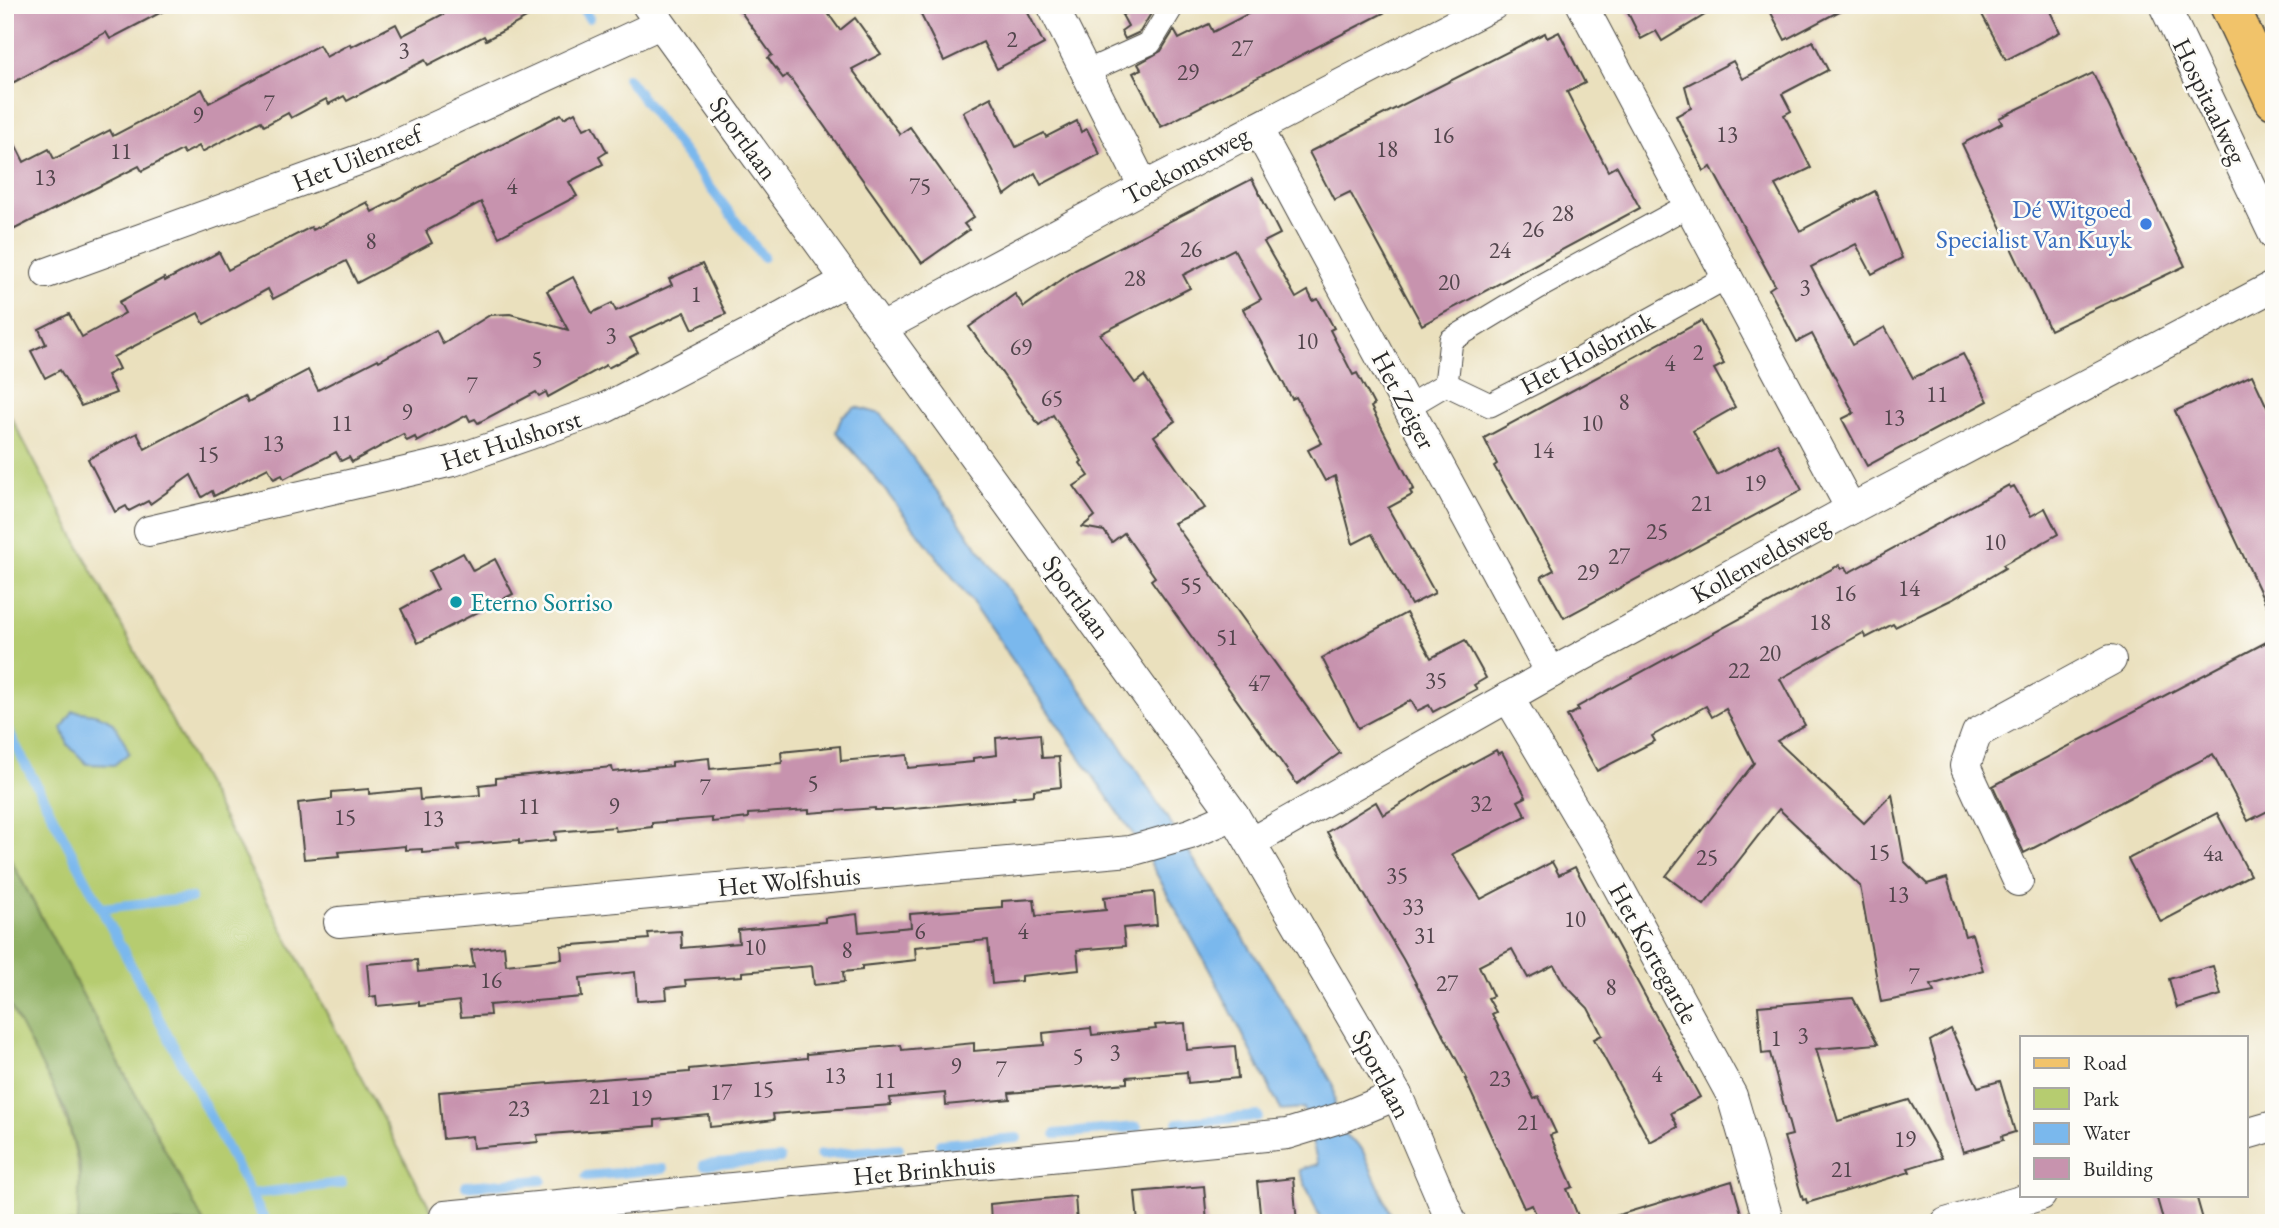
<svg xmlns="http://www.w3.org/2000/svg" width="2279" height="1228" font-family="'EB Garamond',serif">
  <rect width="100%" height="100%" fill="#fdfcf7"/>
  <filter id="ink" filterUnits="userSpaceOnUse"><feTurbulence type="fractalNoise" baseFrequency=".0143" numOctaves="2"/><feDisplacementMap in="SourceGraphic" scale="14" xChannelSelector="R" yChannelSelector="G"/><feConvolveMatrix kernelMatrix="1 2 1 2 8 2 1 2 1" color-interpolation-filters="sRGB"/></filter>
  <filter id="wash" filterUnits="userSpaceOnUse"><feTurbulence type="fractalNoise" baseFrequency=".00686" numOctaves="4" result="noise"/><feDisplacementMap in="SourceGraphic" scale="28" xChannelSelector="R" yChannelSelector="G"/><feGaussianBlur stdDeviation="1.57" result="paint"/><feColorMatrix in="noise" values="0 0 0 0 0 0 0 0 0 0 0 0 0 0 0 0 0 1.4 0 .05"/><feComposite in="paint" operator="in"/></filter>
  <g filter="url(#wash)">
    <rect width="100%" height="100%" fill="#eae0bd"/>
    <g fill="#b6cc70" stroke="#707c4e" stroke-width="2">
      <polygon points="5,406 438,1223 204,1223 5,849"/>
      <path d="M5,996C44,1068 90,1138 78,1223H5Z"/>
    </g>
    <polygon fill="#90b062" stroke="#5e6e46" stroke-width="2" points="5,849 204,1223 78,1223 80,1166 66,1112 5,996"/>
    <g fill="#7ab8ed" stroke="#52728c" stroke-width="2">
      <polygon points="856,407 881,414 1116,738 1279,993 1333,1084 1335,1106 1344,1134 1362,1149 1395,1223 1322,1223 1299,1170 1318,1164 1305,1116 1304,1108 1281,1110 1216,982 1140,844 976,607 866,466 836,432 842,416"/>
      <path d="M73,711C109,715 115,718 129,753L114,765L87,764L68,745L62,728Z"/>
    </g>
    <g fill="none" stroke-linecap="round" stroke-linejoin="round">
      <g stroke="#7ab8ed" stroke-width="10">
        <polyline points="580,5 589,18"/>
        <polyline points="627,78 763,257"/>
        <polyline points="5,725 266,1223"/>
        <polyline points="102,908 191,898"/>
        <polyline points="1178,1123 1258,1116"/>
        <polyline points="1055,1134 1137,1127"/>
        <polyline points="940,1144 1017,1138"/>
        <polyline points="820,1155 899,1148"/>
        <polyline points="704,1165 780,1159"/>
        <polyline points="586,1176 663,1169"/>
        <polyline points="466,1186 542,1180"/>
        <polyline points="251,1194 342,1183"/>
      </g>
    </g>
    <g id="blocks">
      <g fill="#c793ae">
        <polygon points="5,5 175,5 110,39 106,32 5,87"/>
        <polygon points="460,5 550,5 486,40 484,36 428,65 425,60 347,101 344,96 329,104 326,99 291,118 288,113 264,126 261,121 202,152 199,146 184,154 182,150 142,171 139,166 5,234 5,124 24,162 49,149 54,159 110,130 113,136 202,89 209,103 319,45 326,57 350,44 351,47 396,24 402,36"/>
        <polygon points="736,5 822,5 840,30 855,18 881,54 852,69 900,134 910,127 974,217 964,224 969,230 922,263 790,78 787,75 783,78 768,58 772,55"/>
        <polygon points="916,5 1024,5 1044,44 997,69 983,42 944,61"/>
        <polygon points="1141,5 1156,5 1140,32 1125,39 1121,31 1128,26 1122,15"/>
        <polygon points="1265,5 1399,5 1161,127 1133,73 1141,69 1138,64 1161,51 1174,30 1179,39 1209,24 1213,32"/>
        <polygon points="1624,5 1721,5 1662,41 1656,31 1641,39"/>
        <polygon points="1767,5 1851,5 1785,40"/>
        <polygon points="1977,5 2047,5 2060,32 2006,60"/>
        <polygon points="1559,32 1585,83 1567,92 1608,171 1617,166 1640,208 1422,325 1350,192 1334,200 1309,152 1545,33 1547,38"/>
        <polygon points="1813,41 1828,70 1782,94 1791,111 1784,115 1811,168 1775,185 1800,231 1875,191 1902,258 1872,274 1856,244 1811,267 1853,345 1885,327 1913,378 1963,354 1988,401 1867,466 1842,419 1854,413 1812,334 1797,342 1769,289 1775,285 1711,167 1704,171 1676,116 1691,108 1685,86 1733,61 1743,79"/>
        <polygon points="2093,73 2185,266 2050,330 1962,144 2002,123 1999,118"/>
        <polygon points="991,97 1016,147 1044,133 1046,137 1077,121 1081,132 1087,129 1100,154 1041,185 1035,173 1005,195 963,112"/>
        <polygon points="575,112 584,129 593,125 607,152 599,157 603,164 569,182 577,196 499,237 481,202 426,231 432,243 357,283 346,261 273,299 268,289 204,324 198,313 113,357 119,369 107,375 116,393 81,406 60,370 45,378 31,351 46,344 39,329 69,314 82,337 125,313 119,302 164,278 165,281 219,252 228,270 311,227 313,230 367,202 372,212 561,114 564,118"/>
        <polygon points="1252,179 1280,234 1264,242 1296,298 1308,291 1313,301 1318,299 1334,328 1330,330 1353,375 1357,373 1374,405 1371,407 1414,489 1410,491 1412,495 1388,508 1435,593 1411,605 1372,534 1353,544 1335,476 1325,481 1308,450 1322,443 1296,397 1292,399 1243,309 1261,299 1234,249 1183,275 1190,288 1100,334 1135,383 1144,376 1175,421 1154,436 1205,508 1174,523 1340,753 1297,784 1151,580 1155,577 1124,533 1112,542 1104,531 1082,527 1095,516 1074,486 1089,476 1080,463 1082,461 1053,415 1039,425 969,327 1015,294 1024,307 1075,270"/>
        <polygon points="702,264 726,314 693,329 685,312 630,338 638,352 608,368 606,365 548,397 546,392 539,396 536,392 478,423 475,419 470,421 467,415 417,442 415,437 407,441 403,434 352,462 349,457 341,461 336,452 284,479 282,475 274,479 268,468 214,496 212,491 202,497 191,475 150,504 148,501 129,511 126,506 115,512 88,459 137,433 145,449 245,395 248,402 308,370 318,390 378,359 379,361 436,330 443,344 490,315 510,314 568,330 547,291 573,277 592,313 612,303 616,311 672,285 669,279"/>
        <polygon points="1701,321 1724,364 1714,369 1735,407 1693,431 1717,475 1777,443 1802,490 1564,618 1541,577 1554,570 1494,466 1497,464 1484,438"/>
        <polygon points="2252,375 2274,422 2274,621 2175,411"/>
        <polygon points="2009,485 2010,488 2014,486 2031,516 2045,508 2058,534 2003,565 2005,568 1953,599 1895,627 1893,624 1866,638 1863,633 1780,679 1805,725 1777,741 1864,823 1892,794 1904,861 1927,884 1947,878 1965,936 1972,934 1983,970 1931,985 1934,992 1881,1002 1860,886 1779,809 1704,905 1666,876 1754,763 1726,709 1712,717 1706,706 1652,736 1655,741 1597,771 1567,716 1579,710 1577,707 1839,565 1841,569 1845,567 1848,573"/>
        <polygon points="463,553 473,571 495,559 513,594 418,643 401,609 438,589 429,571"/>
        <polygon points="1406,613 1431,658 1465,640 1486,678 1474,685 1477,689 1433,712 1429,705 1417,711 1411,700 1358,728 1322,658"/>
        <polygon points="2274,638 2274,808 2248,821 2213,754 2024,853 1993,786"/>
        <polygon points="1040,734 1042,758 1059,757 1061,787 1034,790 1034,795 1013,797 1014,799 892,810 875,810 875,808 809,813 809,810 748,814 748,818 712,822 712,818 652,823 652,827 616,831 615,827 555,832 556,840 519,844 519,840 458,845 459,850 422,853 422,849 405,850 405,846 339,852 340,856 304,859 298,803 332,799 332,792 369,789 369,794 419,789 420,800 480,795 479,785 496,783 496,778 612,767 613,772 672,766 672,762 709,758 710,769 782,763 781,752 840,746 841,761 907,755 908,768 973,762 973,758 997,755 996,738"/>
        <polygon points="1496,750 1498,754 1502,752 1526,797 1518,801 1526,816 1452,854 1481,899 1552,862 1559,875 1575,867 1700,1097 1671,1113 1678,1127 1650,1142 1594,1039 1602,1035 1588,1008 1565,985 1554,965 1528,978 1512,949 1479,966 1493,996 1488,998 1496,1012 1492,1014 1534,1099 1539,1097 1556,1133 1550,1135 1573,1187 1567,1189 1581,1223 1540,1223 1532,1205 1524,1208 1465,1079 1467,1079 1403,959 1327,832 1376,802 1383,815 1437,782"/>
        <polygon points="2217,813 2250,875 2161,922 2128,859"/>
        <polygon points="1154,892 1157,925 1123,928 1125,946 1077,950 1079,970 1021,976 1021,981 992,984 988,940 915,947 916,960 862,966 862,970 843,972 844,982 814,985 812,966 742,972 742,976 685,980 686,986 666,988 667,999 637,1001 635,972 580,978 582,997 489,1005 490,1015 461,1017 459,1001 419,1006 419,1002 377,1006 376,996 370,997 367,964 417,960 418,972 474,967 471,950 504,946 506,965 562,959 561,946 649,939 648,933 681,931 682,948 739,943 738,930 825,922 825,918 857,914 859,932 911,927 910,914 1002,907 1002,901 1034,899 1036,916 1106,910 1104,897"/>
        <polygon points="2213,966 2221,995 2177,1008 2169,979"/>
        <polygon points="1853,998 1878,1044 1816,1049 1838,1121 1909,1100 1942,1158 1908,1168 1910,1172 1807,1203 1806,1199 1803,1200 1784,1137 1792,1135 1770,1053 1762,1054 1758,1006"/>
        <polygon points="1185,1023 1187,1050 1235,1046 1238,1078 1188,1083 1187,1072 1127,1077 1127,1083 1009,1093 1010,1099 946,1105 945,1093 890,1098 891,1105 773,1114 774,1120 741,1124 710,1127 709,1115 655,1120 655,1126 537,1135 538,1142 473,1148 472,1136 443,1139 439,1092 689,1072 689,1069 807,1058 807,1054 901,1045 902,1050 974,1043 974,1051 1044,1045 1043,1033 1091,1028 1092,1035 1156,1029 1155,1025"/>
        <polygon points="1951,1029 1978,1087 2000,1081 2015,1132 2002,1136 2003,1140 1963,1152 1930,1041"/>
        <polygon points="1293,1178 1297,1223 1261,1223 1257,1182"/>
        <polygon points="1732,1181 1744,1223 1616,1223 1615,1216"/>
        <polygon points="1204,1186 1207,1223 1138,1223 1135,1192"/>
        <polygon points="2156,1195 2196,1195 2204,1223 2164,1223"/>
        <polygon points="1075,1196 1077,1223 991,1223 990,1204"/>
      </g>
    </g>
  </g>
  <g filter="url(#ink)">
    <use href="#blocks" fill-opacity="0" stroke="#484641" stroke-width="2"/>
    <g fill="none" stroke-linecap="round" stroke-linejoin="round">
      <g stroke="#484641" stroke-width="25">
        <g id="pedestrian">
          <polyline points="1086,72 1150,43 1173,5"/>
          <polyline points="1446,384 1451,340 1537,288 1689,205"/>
          <polyline points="1407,407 1446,384 1490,405 1576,361 1727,277"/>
        </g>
      </g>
      <g stroke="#484641" stroke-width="32">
        <g id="minor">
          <polyline points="647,5 1234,815 1397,1095 1452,1223"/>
          <polyline points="1052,5 1144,187"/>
          <polyline points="1582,5 1851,509"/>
          <polyline points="2164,5 2274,235"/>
          <polyline points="1257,128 1551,673"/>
          <polyline points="47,273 383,151 660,24"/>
          <polyline points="882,328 1144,187 1493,5"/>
          <polyline points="149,531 453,461 605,408 773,321 847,280"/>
          <polyline points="1508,697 1596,846 1732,1096 1769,1223"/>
          <polyline points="1252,842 1551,673 1851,509 2274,286"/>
          <polyline points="2018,881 1965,766 1977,733 2111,660"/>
          <polyline points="339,922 1130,851 1190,834 1234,815"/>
          <polyline points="2246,1134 2274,1126"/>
          <polyline points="445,1216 1287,1134 1346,1116 1397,1095"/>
          <polyline points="1946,1223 2041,1195"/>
        </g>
      </g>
      <g stroke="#484641" stroke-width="41">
        <polyline id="primary" points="2229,5 2274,100"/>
      </g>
      <use href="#pedestrian" stroke="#fff" stroke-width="23"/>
      <use href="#minor" stroke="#fff" stroke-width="30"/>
      <use href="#primary" stroke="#f1c36a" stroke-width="38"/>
    </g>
  </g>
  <circle fill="#3f7fe0" stroke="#fdfcf7" stroke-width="2.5" cx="2146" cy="224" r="7"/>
  <circle fill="#0f9aa8" stroke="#fdfcf7" stroke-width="2.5" cx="456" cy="602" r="7"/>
  <g text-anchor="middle" stroke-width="5" stroke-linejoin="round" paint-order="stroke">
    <g font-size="23" fill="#52454c">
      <text x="1012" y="47">2</text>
      <text x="1242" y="56">27</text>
      <text x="404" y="58">3</text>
      <text x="1188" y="80">29</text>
      <text x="269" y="111">7</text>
      <text x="198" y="123">9</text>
      <text x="1727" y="142">13</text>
      <text x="1443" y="143">16</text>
      <text x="1387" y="157">18</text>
      <text x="121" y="159">11</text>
      <text x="45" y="185">13</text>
      <text x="512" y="194">4</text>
      <text x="920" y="194">75</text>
      <text x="1563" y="221">28</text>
      <text x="1533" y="237">26</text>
      <text x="371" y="249">8</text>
      <text x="1191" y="257">26</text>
      <text x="1500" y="258">24</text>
      <text x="1135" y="286">28</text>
      <text x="1449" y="290">20</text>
      <text x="1805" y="295">3</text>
      <text x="696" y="302">1</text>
      <text x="611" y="343">3</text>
      <text x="1307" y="349">10</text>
      <text x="1021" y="355">69</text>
      <text x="1698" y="360">2</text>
      <text x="537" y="367">5</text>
      <text x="1670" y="371">4</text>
      <text x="472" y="393">7</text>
      <text x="1937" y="402">11</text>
      <text x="1052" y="406">65</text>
      <text x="1624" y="410">8</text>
      <text x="407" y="420">9</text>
      <text x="1894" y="425">13</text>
      <text x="342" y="431">11</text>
      <text x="1592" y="431">10</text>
      <text x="273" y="451">13</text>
      <text x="1543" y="458">14</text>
      <text x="208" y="462">15</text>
      <text x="1755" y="491">19</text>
      <text x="1702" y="511">21</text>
      <text x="1657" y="539">25</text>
      <text x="1995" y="550">10</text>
      <text x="1619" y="564">27</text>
      <text x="1588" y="580">29</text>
      <text x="1191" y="593">55</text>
      <text x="1909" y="596">14</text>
      <text x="1845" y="601">16</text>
      <text x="1820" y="630">18</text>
      <text x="1227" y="645">51</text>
      <text x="1770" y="661">20</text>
      <text x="1739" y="678">22</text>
      <text x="1436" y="688">35</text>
      <text x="1259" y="691">47</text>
      <text x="813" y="791">5</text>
      <text x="705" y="795">7</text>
      <text x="1481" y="811">32</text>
      <text x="529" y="814">11</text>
      <text x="614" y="814">9</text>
      <text x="345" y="825">15</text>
      <text x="433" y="826">13</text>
      <text x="1879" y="860">15</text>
      <text x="2213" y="861">4a</text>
      <text x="1707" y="865">25</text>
      <text x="1397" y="883">35</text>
      <text x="1898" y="902">13</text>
      <text x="1413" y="914">33</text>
      <text x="1575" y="927">10</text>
      <text x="920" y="939">6</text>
      <text x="1023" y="939">4</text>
      <text x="1425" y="943">31</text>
      <text x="755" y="955">10</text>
      <text x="847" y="958">8</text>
      <text x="1914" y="984">7</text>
      <text x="491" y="988">16</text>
      <text x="1447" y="991">27</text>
      <text x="1611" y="995">8</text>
      <text x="1803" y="1043">3</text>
      <text x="1776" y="1046">1</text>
      <text x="1115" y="1060">3</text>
      <text x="1078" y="1064">5</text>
      <text x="956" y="1074">9</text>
      <text x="1001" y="1077">7</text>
      <text x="1657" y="1082">4</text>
      <text x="835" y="1083">13</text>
      <text x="1500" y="1086">23</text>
      <text x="885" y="1088">11</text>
      <text x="763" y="1097">15</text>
      <text x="721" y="1100">17</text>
      <text x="600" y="1104">21</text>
      <text x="641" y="1106">19</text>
      <text x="519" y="1116">23</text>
      <text x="1528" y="1130">21</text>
      <text x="1905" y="1147">19</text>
      <text x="1842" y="1177">21</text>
    </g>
    <g font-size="26" fill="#2b2b2b" stroke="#fdfcf7">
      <text transform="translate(2210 101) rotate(64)" y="9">Hospitaalweg</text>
      <text transform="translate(744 138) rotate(54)" y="9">Sportlaan</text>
      <text transform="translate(357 158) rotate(-22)" y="9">Het Uilenreef</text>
      <text transform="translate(1186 165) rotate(-28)" y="9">Toekomstweg</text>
      <text transform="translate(1587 353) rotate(-28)" y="9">Het Holsbrink</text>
      <text transform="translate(1404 400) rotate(62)" y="9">Het Zeiger</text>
      <text transform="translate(511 440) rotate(-18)" y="9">Het Hulshorst</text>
      <text transform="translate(1760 559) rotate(-29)" y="9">Kollenveldsweg</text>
      <text transform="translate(1077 597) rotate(54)" y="9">Sportlaan</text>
      <text transform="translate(789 881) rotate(-5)" y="9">Het Wolfshuis</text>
      <text transform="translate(1654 953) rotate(61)" y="9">Het Kortegarde</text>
      <text transform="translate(1382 1074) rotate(62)" y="9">Sportlaan</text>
      <text transform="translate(924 1170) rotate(-5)" y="9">Het Brinkhuis</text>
    </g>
    <g font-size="26" fill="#366cbe" stroke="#fdfcf7" text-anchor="end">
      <text x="2132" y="218">Dé Witgoed<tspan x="2132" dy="30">Specialist Van Kuyk</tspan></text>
    </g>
    <g font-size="26" fill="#0d838f" stroke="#fdfcf7" text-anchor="start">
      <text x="470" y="611">Eterno Sorriso</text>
    </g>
  </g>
  <rect width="2279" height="1228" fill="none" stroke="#fdfcf7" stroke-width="28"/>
  <rect x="2020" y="1036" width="228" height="161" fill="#fdfcf7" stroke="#a9a8a5" stroke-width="2"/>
  <rect x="2034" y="1058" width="35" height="10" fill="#f1c36a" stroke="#a9a8a5" stroke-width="2"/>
  <text x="2083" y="1070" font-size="21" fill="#2b2b2b">Road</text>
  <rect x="2034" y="1088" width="35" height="21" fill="#b6cc70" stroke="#a9a8a5" stroke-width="2"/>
  <text x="2083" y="1106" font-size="21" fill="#2b2b2b">Park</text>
  <rect x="2034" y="1123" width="35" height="21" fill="#7ab8ed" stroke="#a9a8a5" stroke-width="2"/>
  <text x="2083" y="1140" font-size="21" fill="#2b2b2b">Water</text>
  <rect x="2034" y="1158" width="35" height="21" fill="#c793ae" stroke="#a9a8a5" stroke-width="2"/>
  <text x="2083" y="1176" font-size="21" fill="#2b2b2b">Building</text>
</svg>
